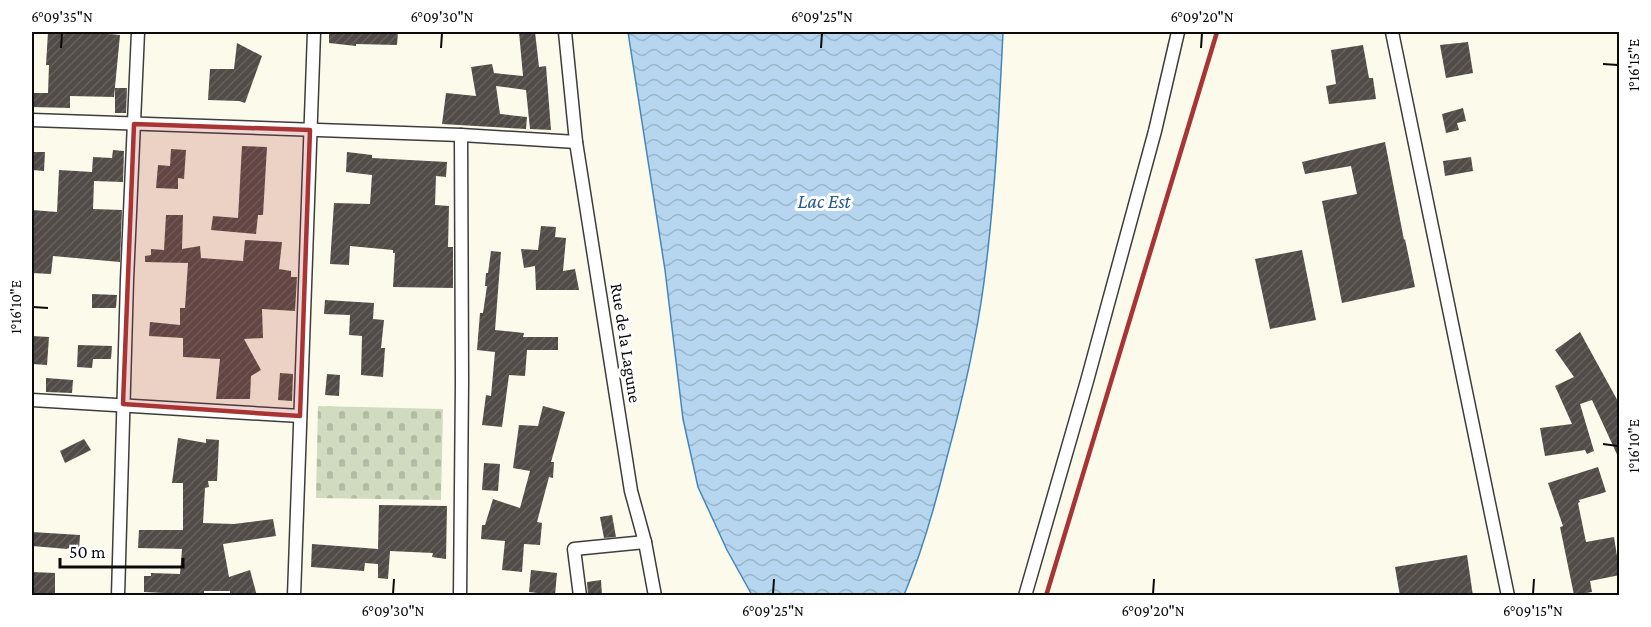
<svg xmlns="http://www.w3.org/2000/svg" width="1651" height="627" font-family="'Crimson Pro',serif">
  <defs>
    <pattern id="cemetery-stones" width="16" height="16" patternUnits="userSpaceOnUse" patternTransform="scale(1.5)"><rect width="16" height="16" fill="#d1dbbf"/><path d="M2 7V4a2 2 0 0 1 4 0v3zM10 15v-3a2 2 0 0 1 4 0v3z" fill="#b2bba3"/></pattern>
    <pattern id="water-waves" width="16" height="10" patternUnits="userSpaceOnUse" patternTransform="scale(1.5)"><rect width="16" height="10" fill="#b5d6ee"/><path d="M0 5q4-4 8 0t8 0" fill="none" stroke="#9ab6cb"/></pattern>
    <pattern id="building-hatch" width="6" height="6" patternUnits="userSpaceOnUse" patternTransform="scale(1.5)"><rect width="6" height="6" fill="#524c48"/><path d="M-1 1l2-2M0 6l6-6M5 7l2-2" fill="none" stroke="#66615e"/></pattern>
  </defs>
  <rect width="100%" height="100%" fill="#fcfaea"/>
  <polygon fill="url(#cemetery-stones)" points="318,406 443,409 441,500 316,498"/>
  <path fill="url(#water-waves)" stroke="#4587bc" stroke-width="1.5" d="M628,32H1003C999,115 995,199 984,282C976,342 962,402 946,461C935,506 922,552 904,595H752L727,550L698,487L683,419L665,270Z"/>
  <g fill="url(#building-hatch)">
    <polygon points="48,32 86,32 120,35 114,97 70,96 70,108 32,107 32,93 48,93 49,65 46,65"/>
    <polygon points="329,32 398,32 397,45 356,44 356,46 329,43"/>
    <polygon points="519,32 535,32 539,67 546,66 551,130 530,129 526,90 496,86 500,114 527,117 526,129 442,124 446,93 476,96 471,67 492,64 494,73 523,76"/>
    <polygon points="1468,42 1473,73 1446,78 1440,45"/>
    <polygon points="237,43 262,56 245,103 239,101 208,100 210,69 234,69"/>
    <polygon points="1363,45 1369,78 1373,78 1376,99 1329,104 1326,86 1336,84 1331,50"/>
    <polygon points="115,88 127,88 126,113 115,113"/>
    <polygon points="1463,108 1466,121 1457,123 1459,130 1446,133 1442,114"/>
    <polygon points="1385,142 1404,240 1405,239 1415,287 1342,303 1322,201 1357,194 1351,166 1305,174 1302,162"/>
    <polygon points="242,146 267,147 263,215 258,215 256,234 211,230 213,216 238,218"/>
    <polygon points="171,149 186,150 184,179 178,178 178,189 156,188 158,165 170,166"/>
    <polygon points="113,150 124,151 123,182 94,181 93,209 122,210 120,262 53,256 51,274 32,273 32,210 57,212 59,170 92,172 93,157 112,158"/>
    <polygon points="32,152 45,152 44,171 32,170"/>
    <polygon points="347,152 372,155 372,158 447,162 446,177 436,176 435,205 449,206 448,247 453,247 453,288 393,287 395,253 393,253 393,250 350,246 349,265 330,264 334,203 370,204 372,175 346,172"/>
    <polygon points="1471,157 1473,171 1445,176 1443,161"/>
    <polygon points="166,215 183,215 182,249 200,246 201,258 243,261 245,240 282,242 279,269 291,271 291,277 297,277 295,311 262,309 263,338 244,339 261,370 251,376 250,399 216,399 220,359 183,357 183,338 149,336 150,322 180,325 180,308 185,308 188,263 145,262 145,256 151,255 151,249 164,250"/>
    <polygon points="541,226 556,227 555,237 566,238 563,271 575,269 579,290 536,290 535,266 524,268 521,249 538,250"/>
    <polygon points="1302,250 1316,320 1270,329 1255,259"/>
    <polygon points="491,251 501,252 495,330 524,333 523,337 558,337 558,350 527,350 525,376 509,375 502,427 482,425 486,395 491,396 495,352 477,350 480,313 483,313 487,286 485,286 486,273 488,273"/>
    <polygon points="92,294 117,295 116,308 92,308"/>
    <polygon points="325,300 374,303 373,319 384,320 381,348 385,348 383,377 361,375 362,336 349,335 350,315 324,314"/>
    <polygon points="1580,332 1620,405 1620,461 1592,400 1580,404 1594,451 1587,454 1585,450 1545,456 1540,428 1572,424 1555,386 1574,377 1555,350"/>
    <polygon points="32,336 49,337 47,365 32,364"/>
    <polygon points="78,345 112,346 111,359 93,359 92,368 77,367"/>
    <polygon points="280,373 293,374 292,401 278,400"/>
    <polygon points="327,374 340,375 339,396 325,395"/>
    <polygon points="46,378 73,380 72,393 46,392"/>
    <polygon points="543,406 565,412 551,462 554,462 553,478 549,477 537,522 542,523 540,545 524,544 522,572 502,570 505,541 481,539 482,525 485,525 493,499 520,508 530,471 513,468 519,425 538,426"/>
    <polygon points="178,438 206,443 206,439 219,440 217,481 208,481 209,487 205,488 203,523 234,524 273,519 276,536 223,544 229,577 250,570 257,596 230,596 230,591 204,591 204,595 144,592 144,576 151,576 151,573 180,574 182,549 138,548 139,530 183,530 183,483 172,483"/>
    <polygon points="84,439 91,450 65,463 60,451"/>
    <polygon points="484,463 500,464 498,491 482,490"/>
    <polygon points="1598,467 1606,492 1579,500 1580,502 1578,503 1586,542 1614,537 1620,575 1590,581 1592,592 1574,595 1560,527 1563,526 1548,483"/>
    <polygon points="379,505 447,506 446,559 432,557 433,553 390,551 388,579 378,578 378,564 365,563 364,571 311,567 312,544 378,549"/>
    <polygon points="612,515 616,537 604,538 600,517"/>
    <polygon points="32,532 80,535 79,550 32,546"/>
    <polygon points="1467,555 1473,596 1400,596 1395,567"/>
    <polygon points="531,570 557,573 555,595 529,592"/>
    <polygon points="32,572 55,573 55,593 52,593 52,596 32,596"/>
    <polygon points="601,580 602,596 588,596 587,582"/>
  </g>
  <g fill="none" stroke-linecap="round" stroke-linejoin="round">
    <g stroke="#3d3d3d" stroke-width="15">
      <g id="minor">
        <polyline points="565,32 576,142 631,491 645,542 574,549 580,596"/>
        <polyline points="1392,32 1508,596"/>
        <polyline points="32,120 461,135 576,142"/>
        <polyline points="32,400 300,416"/>
        <polyline points="645,542 655,596"/>
        <polyline points="118,596 127,280 138,32"/>
        <polyline points="294,596 314,32"/>
        <polyline points="460,596 462,382 461,135"/>
        <polyline points="1025,596 1087,381 1155,131 1178,32"/>
      </g>
    </g>
    <use href="#minor" stroke="#fff" stroke-width="12"/>
    <polyline stroke="#a93434" stroke-width="4.5" points="1046,596 1217,32"/>
  </g>
  <path fill="#a93434" fill-opacity="0.2" stroke="#a93434" stroke-width="4.5" stroke-linejoin="round" d="M134,124L310,130L300,416L123,404Z"/>
  <path fill="none" stroke="#0a0a0a" stroke-width="2" d="M61,48L62,33M441,48L442,33M821,48L822,33M1201,48L1202,33M1603,64L1618,65M33,307L48,308M1603,444L1618,446M393,594L394,579M773,594L774,579M1153,594L1154,579M1533,594L1534,579"/>
  <g text-anchor="middle" stroke-width="6" stroke-linejoin="round" paint-order="stroke">
    <g font-size="18" fill="#0a0a0a" stroke="#fff">
      <text transform="translate(626 343) rotate(81)" y="6">Rue de la Lagune</text>
    </g>
    <g font-size="20" font-style="italic" fill="#245a8c" stroke="#fff">
      <text x="824" y="208">Lac Est</text>
    </g>
  </g>
  <rect width="1651" height="627" fill="none" stroke="#ffffff" stroke-width="66"/>
  <path d="M60 558v9h123v-9" fill="none" stroke="#0a0a0a" stroke-width="3"/>
  <text x="69" y="558" font-size="18" fill="#0a0a0a" stroke="#ffffff" stroke-width="4.5" paint-order="stroke">50 m</text>
  <rect x="33" y="33" width="1585" height="561" fill="none" stroke="#0a0a0a" stroke-width="2"/>
  <g font-size="15" text-anchor="middle" fill="#0a0a0a">
    <text x="62" y="22">6°09'35"N</text>
    <text x="442" y="22">6°09'30"N</text>
    <text x="822" y="22">6°09'25"N</text>
    <text x="1202" y="22">6°09'20"N</text>
    <text transform="translate(1634 65) rotate(-90)" y="5">1°16'15"E</text>
    <text transform="translate(16 307) rotate(-90)" y="5">1°16'10"E</text>
    <text transform="translate(1634 446) rotate(-90)" y="5">1°16'10"E</text>
    <text x="393" y="616">6°09'30"N</text>
    <text x="773" y="616">6°09'25"N</text>
    <text x="1153" y="616">6°09'20"N</text>
    <text x="1533" y="616">6°09'15"N</text>
  </g>
</svg>
